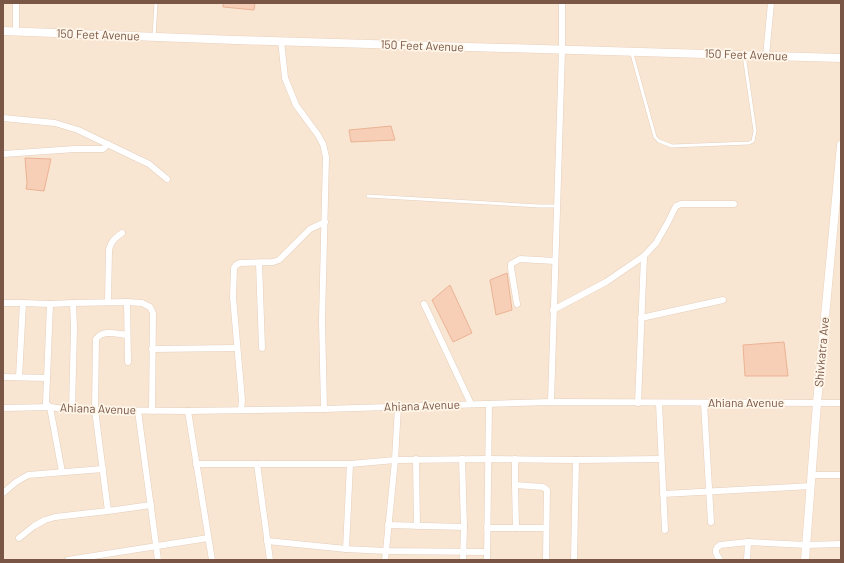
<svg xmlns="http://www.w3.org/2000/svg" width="844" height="563" font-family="Barlow,sans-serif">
  <rect width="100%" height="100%" fill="#fef2e2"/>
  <rect fill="#f9e6d2" x="3" y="3" width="838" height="557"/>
  <g fill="#f7ceb6" stroke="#ebb395">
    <polygon points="223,3 255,3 254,10 223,7"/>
    <polygon points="391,126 395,140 351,142 349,130"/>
    <polygon points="25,158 51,159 44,191 26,189 27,184"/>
    <polygon points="507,273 512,310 496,315 490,280"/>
    <polygon points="450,285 472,333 453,342 432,300"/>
    <polygon points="784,342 788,376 745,376 743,345"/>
  </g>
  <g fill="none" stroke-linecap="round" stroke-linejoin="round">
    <g stroke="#e4cebc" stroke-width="4">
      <g id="lane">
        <polyline points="154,37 156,3"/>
        <polyline points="632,54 655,137 659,141 672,146 749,143 753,141 755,131 744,55"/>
        <polyline points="368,196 539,206 557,206"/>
      </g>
    </g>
    <g stroke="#e4cebc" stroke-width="7">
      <g id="street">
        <polyline points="16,31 16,3"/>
        <polyline points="281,41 285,78 296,105 318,135 323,144 326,157 322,321 324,409"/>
        <polyline points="766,56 771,3"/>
        <polyline points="3,118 55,123 78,130 149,164 167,179"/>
        <polyline points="3,154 75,149 103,149 108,144"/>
        <polyline points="259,263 262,348"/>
        <path d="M108,302L109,250C111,241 115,238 122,233"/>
        <polyline points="127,302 128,362"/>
        <polyline points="3,303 23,303 50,304 73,303 127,302 142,303 150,307 153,313 152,411"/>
        <polyline points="50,304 46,403 50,407 62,472"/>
        <polyline points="424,304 471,404"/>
        <polyline points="517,304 511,268 511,264 520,259 555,261"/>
        <polyline points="553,310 606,282 644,256 656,243 667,224 676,206 681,204 734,204"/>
        <polyline points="641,318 723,300"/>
        <polyline points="152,349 237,348"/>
        <polyline points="3,377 47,378"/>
        <polyline points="19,377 23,303"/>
        <polyline points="551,402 562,50 562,3"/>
        <polyline points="638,403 644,256"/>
        <polyline points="659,403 665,530"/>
        <polyline points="704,403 711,522"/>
        <polyline points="398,406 395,460 386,551 487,552"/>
        <polyline points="3,408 50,407 72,410 188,411 324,409 551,402 841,403"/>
        <polyline points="72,410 74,328 73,303"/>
        <polyline points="241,410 242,400 233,297 234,268 236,265 240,263 273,262 279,260 310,229 325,222"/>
        <polyline points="138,411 158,560"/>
        <polyline points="188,411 212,560"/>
        <polyline points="416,459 417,526"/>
        <polyline points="462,459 464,527 463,560"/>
        <polyline points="515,459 515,485 516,528"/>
        <polyline points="576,460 661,459"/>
        <polyline points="196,464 350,464 395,460 489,459 576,460 574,560"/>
        <polyline points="257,464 270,560"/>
        <polyline points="812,475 841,475"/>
        <polyline points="515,485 543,487 547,490 546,560"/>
        <polyline points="3,493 16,482 28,475 103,469"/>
        <polyline points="663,494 811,486"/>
        <path d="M108,511L95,410L96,339C104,329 116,334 127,335"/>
        <polyline points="388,525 464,527"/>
        <polyline points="487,528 546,528"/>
        <polyline points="19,538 34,526 45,520 55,517 108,511 151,505"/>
        <polyline points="267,541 346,549 386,551 385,560"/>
        <polyline points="346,549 350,464"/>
        <polyline points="68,560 208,538"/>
        <polyline points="487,560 489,404"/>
        <path d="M720,560C716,554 713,550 720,545L748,542L806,545L841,544"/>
        <polyline points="747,560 748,542"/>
      </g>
    </g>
    <g stroke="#ebd0bc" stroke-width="9">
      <g id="secondary">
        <polyline points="3,31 235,40 841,58"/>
        <polyline points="805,560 817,403 841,145"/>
      </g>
    </g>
    <use href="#lane" stroke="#fff" stroke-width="3"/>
    <use href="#street" stroke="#fff" stroke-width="6"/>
    <use href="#secondary" stroke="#fff" stroke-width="8"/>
  </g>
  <g text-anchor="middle" stroke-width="3.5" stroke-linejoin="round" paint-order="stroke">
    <g font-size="12" fill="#795645" stroke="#fff6ea">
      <text transform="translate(98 35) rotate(2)" y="4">150 Feet Avenue</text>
      <text transform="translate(422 46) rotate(2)" y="4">150 Feet Avenue</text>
      <text transform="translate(746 55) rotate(2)" y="4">150 Feet Avenue</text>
      <text transform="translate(822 352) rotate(-85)" y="4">Shivkatra Ave</text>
      <text x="746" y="407">Ahiana Avenue</text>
      <text transform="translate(422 406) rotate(-2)" y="4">Ahiana Avenue</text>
      <text transform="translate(98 409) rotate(2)" y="4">Ahiana Avenue</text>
    </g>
  </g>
  <rect width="844" height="563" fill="none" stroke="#795645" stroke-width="8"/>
</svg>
